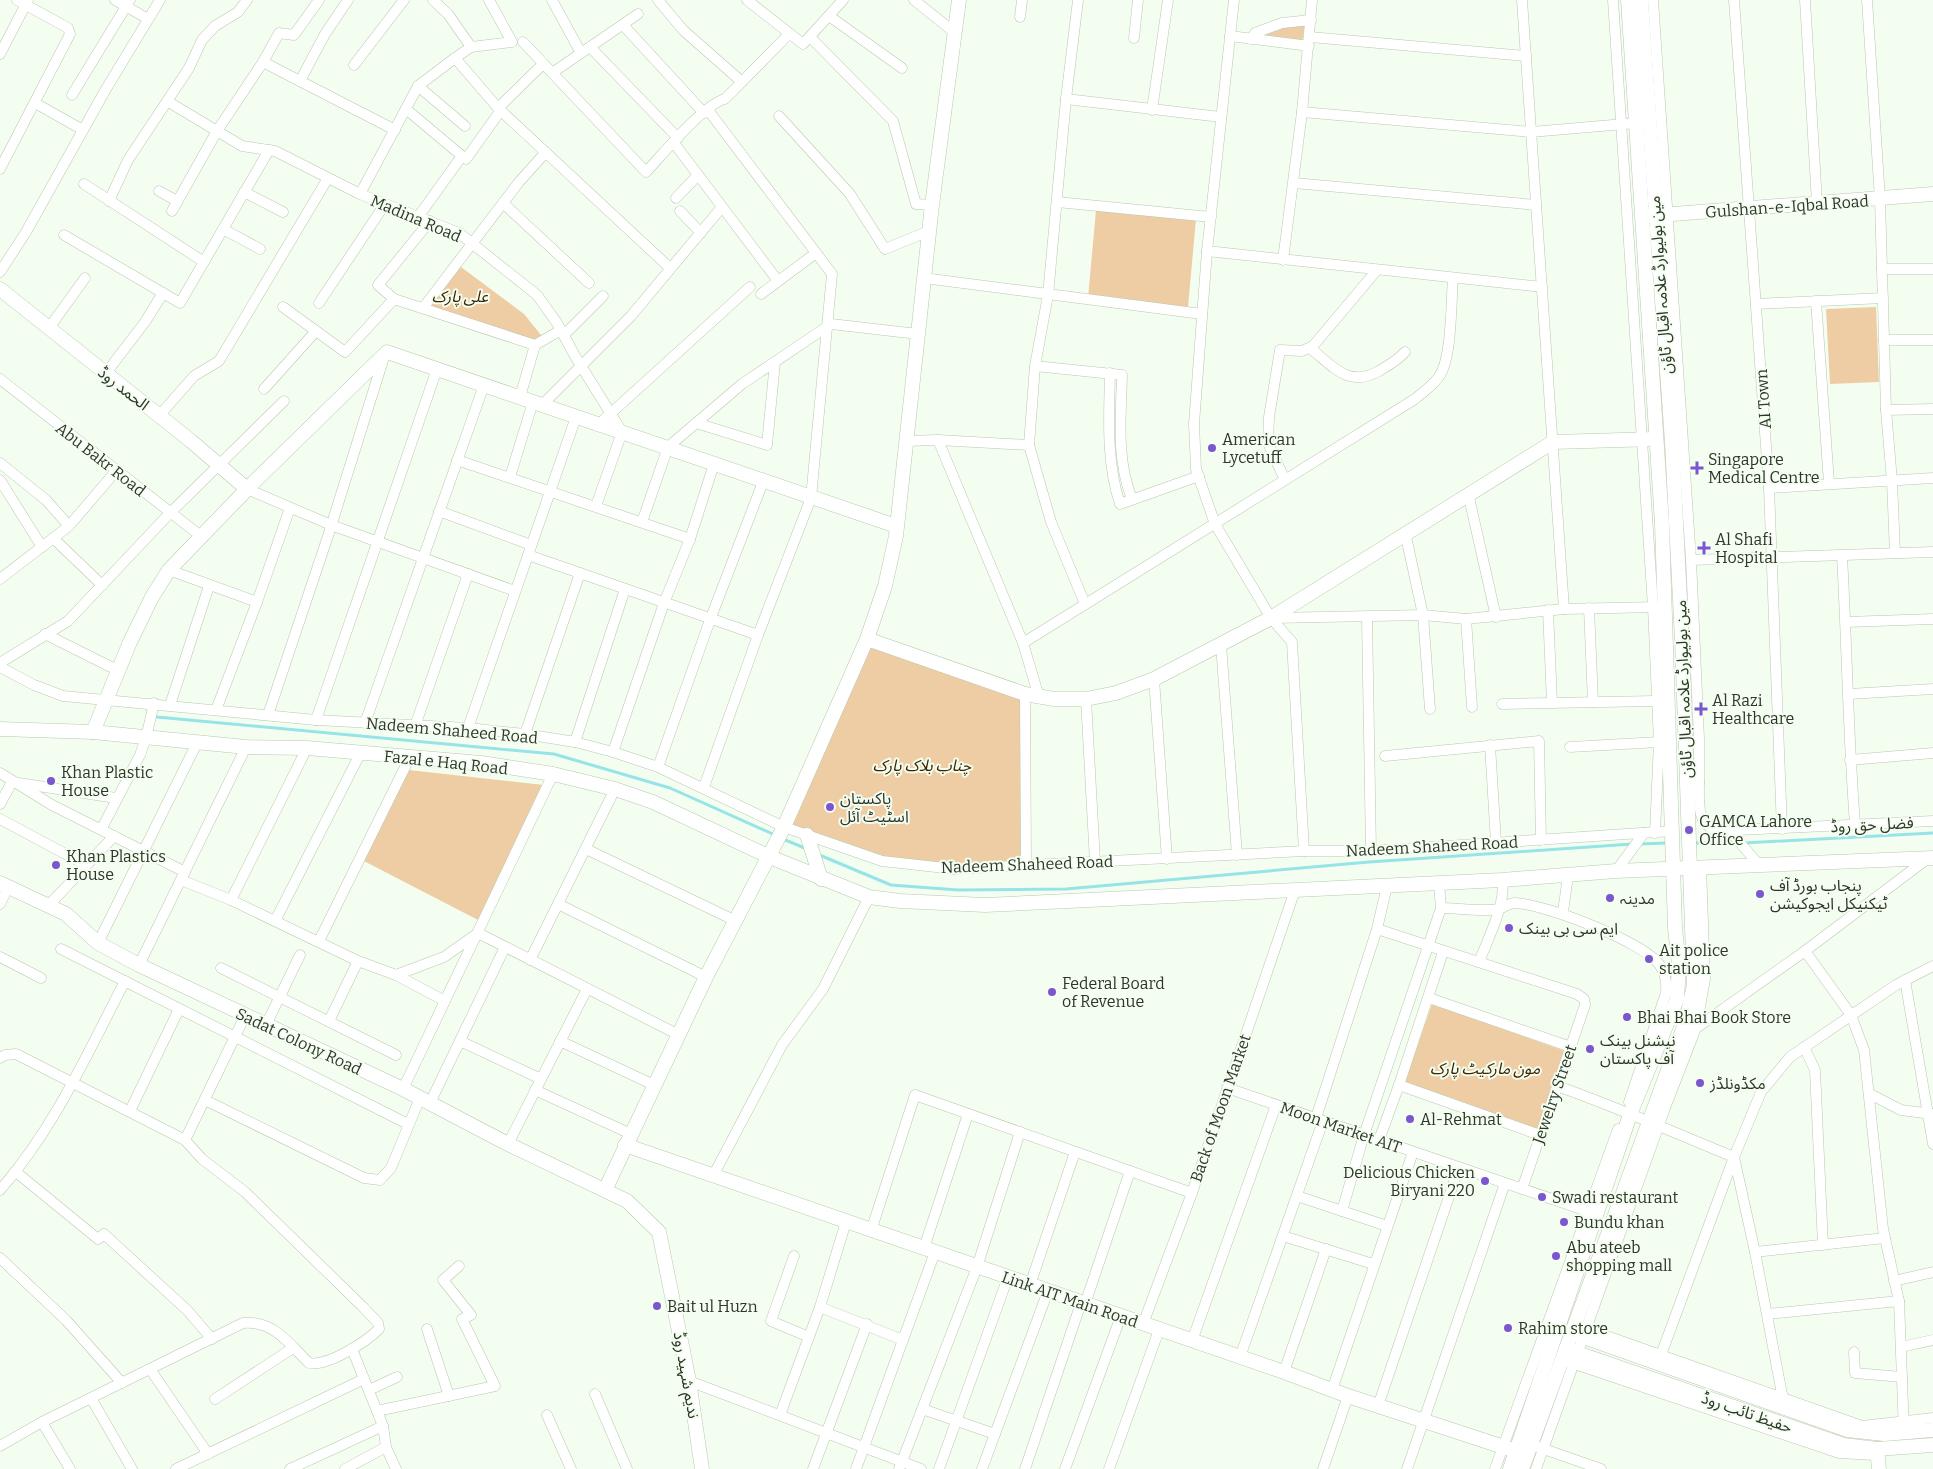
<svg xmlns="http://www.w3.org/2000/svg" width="1933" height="1469" font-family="Bitter,'Noto Sans Arabic',serif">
  <rect width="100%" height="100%" fill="#f4fef0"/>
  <g fill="#eecda5">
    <polygon points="1305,25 1302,42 1260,34 1281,26"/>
    <polygon points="1096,210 1196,219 1188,307 1088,298"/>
    <polygon points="457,264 524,314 545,340 535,345 421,307"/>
    <polygon points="1876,307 1879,382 1830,384 1826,309"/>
    <polygon points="867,639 1025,694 1026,866 954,869 882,861 784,827"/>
    <polygon points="409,770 544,785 480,921 360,859"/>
    <polygon points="1432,1004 1565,1051 1538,1131 1404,1085"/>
  </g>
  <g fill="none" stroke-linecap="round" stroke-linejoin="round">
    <g stroke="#96e4e7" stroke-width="3">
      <polyline points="157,717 554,754 670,788 775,835"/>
      <polyline points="783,839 807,849"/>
      <polyline points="1694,843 1737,843"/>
      <polyline points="1744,843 1933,833"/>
      <polyline points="1639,844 1667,843"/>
      <polyline points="817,854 891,885 958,890 1066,889 1369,862 1632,844"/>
    </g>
    <g stroke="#b8c8b0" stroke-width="11">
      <g id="street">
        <polyline points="115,0 148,19"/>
        <polyline points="433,0 448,14 471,47"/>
        <polyline points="489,0 512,42 471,47 455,58 498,108 670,268"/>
        <polyline points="552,0 581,53"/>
        <polyline points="658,0 683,30 742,82"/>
        <polyline points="747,0 803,44 843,0"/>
        <polyline points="914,0 954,32"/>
        <polyline points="1078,0 1066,99 1048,295 1035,366 1029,445 1051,522 1085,604"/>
        <polyline points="1234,0 1207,251 1194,424 1196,469 1215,524 1271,618 1292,642 1304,851"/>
        <polyline points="1522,0 1564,609"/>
        <polyline points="1613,0 1653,607 1659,742 1655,833"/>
        <polyline points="1653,0 1691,560"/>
        <polyline points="1734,0 1769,488 1782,829"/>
        <polyline points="1805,0 1817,203"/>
        <polyline points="1867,0 1880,199 1886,410 1892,481 1895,553"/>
        <polyline points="829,16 902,68"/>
        <polyline points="1020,17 1022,0"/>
        <polyline points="623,25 704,113"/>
        <polyline points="1230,36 1309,46"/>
        <polyline points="810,37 893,121 916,204 932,205"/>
        <polyline points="1310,37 1526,56"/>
        <polyline points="1134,38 1138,0"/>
        <polyline points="1251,39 1255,33 1282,23 1311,20"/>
        <path d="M523,42L646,172C662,155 704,104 725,99L789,34"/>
        <polyline points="590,47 678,138"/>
        <polyline points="0,54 28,0"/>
        <polyline points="263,62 279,33 294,35 319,0"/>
        <polyline points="354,65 404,0"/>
        <polyline points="552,73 638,14"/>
        <polyline points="300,81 325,34 348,0"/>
        <polyline points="418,86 465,126"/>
        <polyline points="72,95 130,0"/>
        <polyline points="1066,99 1221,117"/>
        <polyline points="167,101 242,146 275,151 360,194 459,233 537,295 557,323 575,356 622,432 596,506"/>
        <polyline points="35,103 83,130"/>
        <polyline points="498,108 543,64"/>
        <polyline points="406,109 462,156 418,217"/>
        <polyline points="1152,110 1168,0"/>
        <polyline points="1302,112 1531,132 1636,123"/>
        <polyline points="779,116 850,194 885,249 929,231"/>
        <polyline points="674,143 778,281"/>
        <polyline points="462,156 466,159 501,110"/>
        <polyline points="0,169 70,34 68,28 17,0"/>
        <polyline points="1294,183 1536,205"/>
        <polyline points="84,184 204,262"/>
        <polyline points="159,191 177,201"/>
        <polyline points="244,192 283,212"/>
        <polyline points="360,194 418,86 455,58"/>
        <polyline points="676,198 698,175"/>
        <polyline points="109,201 128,160 189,68 202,40 215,26 238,12 247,0"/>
        <polyline points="1057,202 1211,217"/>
        <polyline points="503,203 589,283"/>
        <polyline points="172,211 217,131 263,62 395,130"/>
        <polyline points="680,211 701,233"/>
        <polyline points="223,229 260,249"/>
        <polyline points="64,235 180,303 269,150"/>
        <polyline points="1207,251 1542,287"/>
        <polyline points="1283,260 1302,112 1312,0"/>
        <polyline points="1882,269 1933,269"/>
        <polyline points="0,272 26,232 106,89 160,0"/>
        <polyline points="924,278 1202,314"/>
        <polyline points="761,294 816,253"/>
        <polyline points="394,299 378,285 430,221"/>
        <polyline points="1816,301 1829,483"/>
        <polyline points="319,303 385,204"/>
        <polyline points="1756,304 1883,298"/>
        <polyline points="283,307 345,352 394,299 535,345 561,330"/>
        <polyline points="423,308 519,182 546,152"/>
        <polyline points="49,328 85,278"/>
        <polyline points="564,335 603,296"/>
        <polyline points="1884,340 1933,340"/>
        <path d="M1310,348C1334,367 1348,388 1379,371C1389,365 1397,361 1405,352"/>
        <path d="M1035,366L1122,375C1121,417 1116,459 1132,499"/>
        <polyline points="106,373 145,322 163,293"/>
        <path d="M1110,373C1109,416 1106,462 1120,504L1199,476"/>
        <polyline points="0,379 202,537"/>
        <polyline points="264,389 316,331"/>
        <polyline points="520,397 535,345"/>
        <polyline points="542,405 631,316 722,207"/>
        <polyline points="1886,410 1933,409"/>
        <polyline points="159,416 194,376 219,361 328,178"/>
        <polyline points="696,423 767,445 775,362"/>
        <polyline points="599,424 750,287"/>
        <polyline points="938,440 1023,643 1039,697"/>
        <polyline points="906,441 938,440 1029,445"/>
        <polyline points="457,460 690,539"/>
        <polyline points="0,463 46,500 69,526"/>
        <polyline points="510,477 533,402"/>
        <polyline points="0,480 42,547"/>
        <polyline points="1285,480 1268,443 1269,417 1280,350 1302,351 1313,346 1377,270"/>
        <polyline points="1769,488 1933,478"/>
        <polyline points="247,489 331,525 515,591"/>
        <polyline points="1468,493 1496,617"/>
        <polyline points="439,511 531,545"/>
        <polyline points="642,522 668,447 742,384 831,324 918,334"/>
        <polyline points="1405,532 1423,615 1430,709"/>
        <polyline points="53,538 102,585"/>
        <polyline points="528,555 758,635"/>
        <path d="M1842,556C1847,645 1848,735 1855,824"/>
        <polyline points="169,570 257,602"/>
        <polyline points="0,579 69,526 116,471"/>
        <polyline points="1589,608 1593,702"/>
        <polyline points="1548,610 1552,703"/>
        <polyline points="1272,618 1423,615 1466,619 1564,609 1659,607"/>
        <polyline points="1367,618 1371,851"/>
        <polyline points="1466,619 1472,707"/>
        <polyline points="1846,622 1933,619"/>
        <polyline points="45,634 117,670"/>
        <path d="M1023,643L1415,399C1424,391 1434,385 1440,375C1452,356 1451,302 1453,278"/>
        <polyline points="1221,645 1237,855"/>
        <polyline points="0,663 68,621 170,513 284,401"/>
        <polyline points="0,667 34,685 63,696 316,720 468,728 525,734 575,742 613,752 658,767 784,827 882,861 954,869 1304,851 1371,851 1672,831"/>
        <polyline points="1154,679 1167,859"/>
        <polyline points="1025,694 1026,866"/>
        <polyline points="1849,694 1933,689"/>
        <polyline points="1086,699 1095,862"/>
        <polyline points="1502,704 1655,701"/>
        <polyline points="170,705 209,586"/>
        <polyline points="216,710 257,602 290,508"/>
        <polyline points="268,715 328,536 384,357"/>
        <polyline points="316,720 437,369"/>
        <polyline points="365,723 484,385"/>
        <polyline points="415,726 468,574"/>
        <polyline points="468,728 576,417"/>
        <polyline points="525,734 580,573"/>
        <polyline points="575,742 625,589"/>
        <polyline points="1490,745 1496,843"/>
        <polyline points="1570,747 1659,742"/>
        <polyline points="613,752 664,603 690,539 714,464"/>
        <polyline points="1385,756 1539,741 1541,840"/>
        <polyline points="1850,760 1933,753"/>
        <polyline points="658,767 710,620 763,482"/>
        <polyline points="0,773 52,805 185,872"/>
        <path d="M1699,783C1699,802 1696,824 1718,831L1933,821"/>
        <polyline points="1686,784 1699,783 1699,739 1691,560 1933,552"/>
        <polyline points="704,787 758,635 811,498 832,274 708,110"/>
        <polyline points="0,804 12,782 116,798"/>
        <polyline points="0,819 86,865"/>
        <polyline points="102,828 140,755 146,738 154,703"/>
        <polyline points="1729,830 1760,866"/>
        <polyline points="586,849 736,921"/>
        <polyline points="1616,871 1644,833"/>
        <polyline points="181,880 231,900 358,961 396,975 445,1001"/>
        <polyline points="231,900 307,748"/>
        <polyline points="0,904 8,887"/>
        <polyline points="558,904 706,977"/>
        <polyline points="49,905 114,836"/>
        <path d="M1441,908C1457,908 1484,912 1499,909C1505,907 1510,902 1516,903C1547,905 1641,941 1659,964C1666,973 1667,982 1666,993L1629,1102"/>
        <polyline points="1563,912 1568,876"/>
        <polyline points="275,921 360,754"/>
        <polyline points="1377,929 1577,994 1584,999 1585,1005 1522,1189"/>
        <polyline points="319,941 410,757"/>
        <polyline points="98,943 198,741"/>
        <polyline points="61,949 408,1124"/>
        <polyline points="1805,951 1851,1015 1864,1050 1883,1229 1899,1301 1904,1432"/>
        <polyline points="0,957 41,978"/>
        <polyline points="530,960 615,789"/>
        <path d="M1479,962C1487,941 1507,902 1502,880"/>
        <polyline points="139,965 246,747"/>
        <polyline points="221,968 396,1055"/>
        <polyline points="396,975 444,957 478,933 679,1035"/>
        <polyline points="1905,980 1933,1144"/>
        <polyline points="1429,998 1571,1047"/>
        <polyline points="329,1021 358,961"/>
        <polyline points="266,1025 300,955"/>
        <polyline points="1695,1029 1805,951 1927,859"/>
        <polyline points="460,1041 541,1079"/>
        <polyline points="560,1041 654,1085"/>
        <polyline points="1804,1047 1815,1070 1823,1245"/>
        <path d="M0,1058L5,1055L16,1054L185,1140L202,1159L245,1192L364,1308L378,1323L379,1329C366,1342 327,1367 309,1363C289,1344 274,1320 243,1323L42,1422L0,1446"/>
        <polyline points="1399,1085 1540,1135"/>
        <path d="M1557,1086C1617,1107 1675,1133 1734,1157L1755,1252L1785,1410"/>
        <polyline points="1227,1088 1593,1213"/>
        <polyline points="403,1089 553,774"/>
        <polyline points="535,1090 631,1134"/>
        <polyline points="1870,1094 1901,1110 1932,1114"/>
        <polyline points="205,1100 364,1178 380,1180 391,1168 420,1098"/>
        <polyline points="430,1103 505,947"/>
        <polyline points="130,1111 179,1009"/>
        <polyline points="1316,1118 1377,929 1387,886"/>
        <polyline points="185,1140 245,1016"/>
        <polyline points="1379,1140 1399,1085 1443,952"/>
        <polyline points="508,1144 587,989"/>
        <polyline points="16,1172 98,1239 104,1234 187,1310 212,1339"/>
        <polyline points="713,1176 782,1045 823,989 869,897"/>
        <path d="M0,1190C54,1129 87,1054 125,981"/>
        <polyline points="1297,1196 1387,1226"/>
        <polyline points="1342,1211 1364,1135 1441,908 1439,883"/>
        <polyline points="871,1231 915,1095 1192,1193"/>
        <polyline points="1283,1236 1373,1264"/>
        <polyline points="924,1248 968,1114"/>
        <polyline points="1755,1252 1885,1238"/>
        <polyline points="794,1256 771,1321 809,1337"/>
        <polyline points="0,1258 66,1320 122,1383"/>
        <polyline points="1894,1281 1933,1272"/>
        <polyline points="1030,1285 1075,1152"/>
        <polyline points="1085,1304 1130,1171"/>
        <polyline points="820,1307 903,1340"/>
        <polyline points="1767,1314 1899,1301"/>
        <polyline points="1143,1324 1192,1193 1295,890"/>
        <polyline points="1581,1327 1862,1426 1933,1418"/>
        <polyline points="427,1329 449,1396"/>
        <polyline points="1192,1341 1276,1105"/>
        <polyline points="1901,1347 1933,1340"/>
        <polyline points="352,1349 383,1426 386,1447 396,1469"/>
        <polyline points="1854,1352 1855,1373 1902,1377"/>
        <polyline points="1240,1357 1323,1121"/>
        <polyline points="1569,1362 1839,1453 1875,1455"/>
        <polyline points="1658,1363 1734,1157 1761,1092 1790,1057 1896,985 1933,966"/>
        <polyline points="150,1369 208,1454"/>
        <polyline points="1284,1372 1326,1249"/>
        <polyline points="689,1381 921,1469"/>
        <polyline points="369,1390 397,1377"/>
        <polyline points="1332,1390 1413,1152"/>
        <polyline points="595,1394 627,1469"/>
        <polyline points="91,1398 132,1469"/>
        <polyline points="215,1399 293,1348"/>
        <polyline points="1378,1406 1459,1167"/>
        <polyline points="922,1409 995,1434"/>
        <polyline points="377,1411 495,1386 462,1319 471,1315 443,1280 459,1266"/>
        <polyline points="547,1415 571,1469"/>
        <polyline points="780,1415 820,1307 846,1222"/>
        <polyline points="42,1422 70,1469"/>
        <polyline points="1538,1447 1601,1469"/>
        <polyline points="176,1469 364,1379"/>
        <polyline points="290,1469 383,1426"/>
        <polyline points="345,1469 386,1447"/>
        <polyline points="813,1469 867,1324"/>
        <polyline points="856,1469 935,1252"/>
        <polyline points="899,1469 977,1267 1020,1132"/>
        <polyline points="939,1469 1008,1277"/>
        <polyline points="982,1469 1048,1291"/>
        <polyline points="1025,1469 1081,1303"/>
        <polyline points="1065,1469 1121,1316"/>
        <polyline points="1109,1469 1159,1330"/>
        <polyline points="1323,1469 1348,1396"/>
        <polyline points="1407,1469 1505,1183"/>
        <polyline points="1495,1469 1618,1129"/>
        <polyline points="1536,1469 1665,1108 1696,1028 1705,979 1701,867"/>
      </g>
    </g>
    <g stroke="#b8c8b0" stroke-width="15">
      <g id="secondary">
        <polyline points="1647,216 1933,194"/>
        <polyline points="0,289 191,441 247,489"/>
        <polyline points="867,639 1025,694 1054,699 1086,699 1116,693 1154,679 1271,618 1553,442 1656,439"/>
        <polyline points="0,729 93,732 246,747 307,748 481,763 553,774 615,789 653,802 770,857 869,897 900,901 985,905 1502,880 1616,871 1933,858"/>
        <polyline points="93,732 130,642 152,597 169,570 253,483 387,352 896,526"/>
        <polyline points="807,835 821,879"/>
        <polyline points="0,883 66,914 98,943 139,965 403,1089 508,1144 627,1201 659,1232 689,1381 702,1469"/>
        <polyline points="625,1145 1284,1372 1348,1396 1516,1451"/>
        <polyline points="605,1190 706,977 784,827 867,639 885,586 896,536 932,205 959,0"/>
        <polyline points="1572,1333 1847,1430 1884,1434 1933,1430"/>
        <polyline points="1566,1349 1844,1445 1877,1449 1933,1445"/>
        <polyline points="1877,1449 1879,1469"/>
        <polyline points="1510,1469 1631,1112 1677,999 1679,965 1675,928 1662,524 1628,0"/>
        <polyline points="1522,1469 1686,1021 1694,985 1682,639 1672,443 1641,0"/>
      </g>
    </g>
    <use href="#street" stroke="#fff" stroke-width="10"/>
    <use href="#secondary" stroke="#fff" stroke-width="14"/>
  </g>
  <g fill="#7b56d0" stroke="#f4fef0" stroke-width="2">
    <circle cx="1212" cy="448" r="5"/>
    <path d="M1694.5 460.5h5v5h5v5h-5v5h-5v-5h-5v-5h5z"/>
    <path d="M1701.5 540.5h5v5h5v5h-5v5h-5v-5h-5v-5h5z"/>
    <path d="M1698.5 701.5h5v5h5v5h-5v5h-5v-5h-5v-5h5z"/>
    <circle cx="51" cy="781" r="5"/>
    <circle cx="830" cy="807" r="5"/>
    <circle cx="1689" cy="830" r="5"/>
    <circle cx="56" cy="865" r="5"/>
    <circle cx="1760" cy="894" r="5"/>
    <circle cx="1610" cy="898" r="5"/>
    <circle cx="1509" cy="928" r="5"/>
    <circle cx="1649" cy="959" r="5"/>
    <circle cx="1052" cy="992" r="5"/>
    <circle cx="1627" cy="1017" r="5"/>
    <circle cx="1590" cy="1049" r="5"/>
    <circle cx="1700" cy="1083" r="5"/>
    <circle cx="1410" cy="1119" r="5"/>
    <circle cx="1485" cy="1181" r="5"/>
    <circle cx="1542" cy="1197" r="5"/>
    <circle cx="1564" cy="1222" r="5"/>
    <circle cx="1556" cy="1256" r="5"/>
    <circle cx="657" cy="1306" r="5"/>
    <circle cx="1508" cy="1328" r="5"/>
  </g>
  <g text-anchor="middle" stroke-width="4" stroke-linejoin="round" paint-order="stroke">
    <g font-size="16" fill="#2f352b" stroke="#f4fef0">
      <text transform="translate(1787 206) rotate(-4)" y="6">Gulshan-e-Iqbal Road</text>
      <text transform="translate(416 218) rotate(23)" y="6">Madina Road</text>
      <text transform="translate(1660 285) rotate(-94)" y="6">مین بولیوارڈ علامہ اقبال ٹاؤن</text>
      <text transform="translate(124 388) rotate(38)" y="6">الحمد روڈ</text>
      <text transform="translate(1763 399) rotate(-94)" y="6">AI Town</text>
      <text transform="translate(101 459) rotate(38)" y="6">Abu Bakr Road</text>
      <text transform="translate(1683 689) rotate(-92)" y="6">مین بولیوارڈ علامہ اقبال ٹاؤن</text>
      <text transform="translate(452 730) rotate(5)" y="6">Nadeem Shaheed Road</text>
      <text transform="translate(446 762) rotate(6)" y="6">Fazal e Haq Road</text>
      <text transform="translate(1872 824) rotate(-3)" y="6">فضل حق روڈ</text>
      <text transform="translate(1432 846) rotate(-3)" y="6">Nadeem Shaheed Road</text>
      <text transform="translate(1027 864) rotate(-2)" y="6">Nadeem Shaheed Road</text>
      <text transform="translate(299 1041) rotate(25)" y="6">Sadat Colony Road</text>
      <text transform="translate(1554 1094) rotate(-71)" y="6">Jewelry Street</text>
      <text transform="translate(1220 1108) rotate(-71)" y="6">Back of Moon Market</text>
      <text transform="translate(1341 1127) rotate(19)" y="6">Moon Market AIT</text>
      <text transform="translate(1070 1299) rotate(19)" y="6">Link AIT Main Road</text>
      <text transform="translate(687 1375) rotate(80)" y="6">ندیم شہید روڈ</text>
      <text transform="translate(1747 1412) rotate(19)" y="6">حفیظ تائب روڈ</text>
    </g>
    <g font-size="16" font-style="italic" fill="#3d2400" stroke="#f4fef0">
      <text x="460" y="302">علی پارک</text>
      <text x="922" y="771">چناب بلاک پارک</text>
      <text x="1485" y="1074">مون مارکیٹ پارک</text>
    </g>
    <g font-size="16" fill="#2f352b" stroke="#f4fef0" text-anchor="start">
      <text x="1222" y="445">American<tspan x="1222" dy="18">Lycetuff</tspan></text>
      <text x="1708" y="465">Singapore<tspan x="1708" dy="18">Medical Centre</tspan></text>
      <text x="1715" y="545">Al Shafi<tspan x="1715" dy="18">Hospital</tspan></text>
      <text x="1712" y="706">Al Razi<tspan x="1712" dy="18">Healthcare</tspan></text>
      <text x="61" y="778">Khan Plastic<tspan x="61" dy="18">House</tspan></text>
      <text x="840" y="804">پاکستان<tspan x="840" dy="18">اسٹیٹ آئل</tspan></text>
      <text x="1699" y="827">GAMCA Lahore<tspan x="1699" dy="18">Office</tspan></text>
      <text x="66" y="862">Khan Plastics<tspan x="66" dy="18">House</tspan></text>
      <text x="1770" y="891">پنجاب بورڈ آف<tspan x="1770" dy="18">ٹیکنیکل ایجوکیشن</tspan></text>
      <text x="1620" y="904">مدینہ</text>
      <text x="1519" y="934">ایم سی بی بینک</text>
      <text x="1659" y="956">Ait police<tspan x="1659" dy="18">station</tspan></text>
      <text x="1062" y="989">Federal Board<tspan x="1062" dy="18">of Revenue</tspan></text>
      <text x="1637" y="1023">Bhai Bhai Book Store</text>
      <text x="1600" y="1046">نیشنل بینک<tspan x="1600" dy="18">آف پاکستان</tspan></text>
      <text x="1710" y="1089">مکڈونلڈز</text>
      <text x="1420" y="1125">Al-Rehmat</text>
      <text x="1475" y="1178" text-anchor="end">Delicious Chicken<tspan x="1475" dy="18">Biryani 220</tspan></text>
      <text x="1552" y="1203">Swadi restaurant</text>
      <text x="1574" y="1228">Bundu khan</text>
      <text x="1566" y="1253">Abu ateeb<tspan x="1566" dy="18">shopping mall</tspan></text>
      <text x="667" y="1312">Bait ul Huzn</text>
      <text x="1518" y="1334">Rahim store</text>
    </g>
  </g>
</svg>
